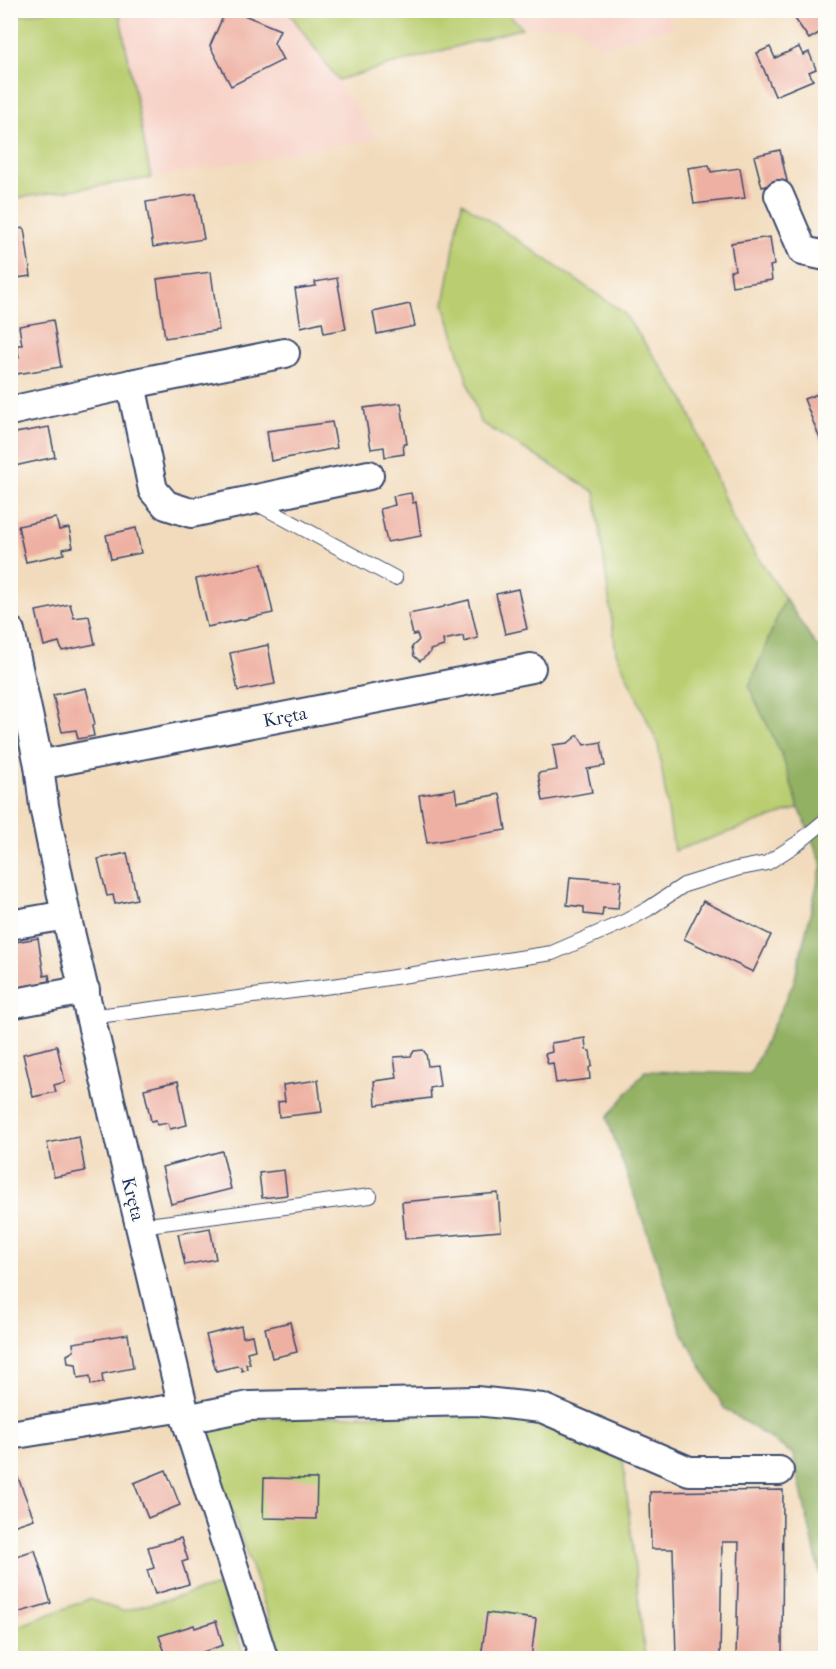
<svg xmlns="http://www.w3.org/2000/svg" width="836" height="1669" font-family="'IM FELL French Canon',serif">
  <rect width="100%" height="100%" fill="#fdfcf7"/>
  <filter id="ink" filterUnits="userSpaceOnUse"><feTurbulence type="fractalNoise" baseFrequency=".0167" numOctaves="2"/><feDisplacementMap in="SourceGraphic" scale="12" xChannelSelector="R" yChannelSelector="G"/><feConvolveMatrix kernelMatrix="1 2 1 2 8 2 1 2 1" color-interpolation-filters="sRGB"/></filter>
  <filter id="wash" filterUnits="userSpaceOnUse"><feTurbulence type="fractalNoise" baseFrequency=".008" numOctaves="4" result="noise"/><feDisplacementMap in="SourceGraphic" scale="24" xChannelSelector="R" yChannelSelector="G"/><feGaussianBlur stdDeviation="1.35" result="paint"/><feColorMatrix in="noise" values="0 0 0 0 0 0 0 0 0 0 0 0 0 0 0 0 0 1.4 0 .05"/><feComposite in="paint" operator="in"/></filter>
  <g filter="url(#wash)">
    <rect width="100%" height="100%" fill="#f2dbbc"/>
    <g fill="#f7d1c6">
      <polygon points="119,11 288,11 378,138 151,178"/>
      <polygon points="506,11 667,11 672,28 600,47 574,24 522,28"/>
    </g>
    <g fill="#bace71" stroke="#6a7e68" stroke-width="1.5">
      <polygon points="51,10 119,11 151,178 11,199 11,17"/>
      <polygon points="453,10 506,11 522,28 338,80 288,11 376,11 403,18"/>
      <polygon points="462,202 623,312 684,399 733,520 785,598 749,687 782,755 799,808 674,851 658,744 616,652 595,492 480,422 444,304"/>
      <polygon points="363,1415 479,1416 534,1422 623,1460 645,1658 283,1658 203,1429 253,1419"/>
      <polygon points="220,1586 245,1658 11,1658 11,1629 89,1599 122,1611"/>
    </g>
    <polygon fill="#93b163" stroke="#577060" stroke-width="1.5" points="785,598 815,644 826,655 825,1658 823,1658 824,1592 793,1454 724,1408 682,1332 607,1118 645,1071 750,1074 794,982 822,864 799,808 782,755 749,687"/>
    <g id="blocks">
      <g fill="#eeb0a2">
        <polygon points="226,10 232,10 280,30 274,43 283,60 231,86 210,46"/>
        <polygon points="789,10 824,10 826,13 826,29 809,39"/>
        <polygon points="770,47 775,58 799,47 803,55 809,52 816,69 809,72 813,80 775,96 757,53"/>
        <polygon points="780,150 787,181 762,187 754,156"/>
        <polygon points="709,165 711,172 740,168 745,198 694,204 688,168"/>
        <polygon points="196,194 204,239 153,247 146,202"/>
        <polygon points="24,228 31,276 10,279 10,230"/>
        <polygon points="770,237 774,265 770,266 772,280 732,286 730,271 735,270 731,243"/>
        <polygon points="211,272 219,330 165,338 157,279"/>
        <polygon points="337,278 346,329 324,333 322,322 301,327 295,289 316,286 315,282"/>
        <polygon points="410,304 415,326 377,334 373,312"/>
        <polygon points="53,320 61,367 10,375 10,358 19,357 17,345 22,345 19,326"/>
        <polygon points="826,391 826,442 822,444 804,399"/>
        <polygon points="401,403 407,444 403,444 404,454 385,457 384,447 371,449 364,408"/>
        <polygon points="332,422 337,448 271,461 267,431"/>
        <polygon points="49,427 55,457 10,467 10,434"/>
        <polygon points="411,493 413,503 416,502 421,536 387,542 380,509 395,505 393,496"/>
        <polygon points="56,518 59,530 69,528 73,547 63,549 64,554 26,562 18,526"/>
        <polygon points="136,528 141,553 111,559 106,535"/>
        <polygon points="262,564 273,613 207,627 196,579"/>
        <polygon points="518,589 527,629 505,634 496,594"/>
        <polygon points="469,600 478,638 464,642 463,636 443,640 444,646 430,650 430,653 420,661 414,656 412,647 419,640 417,634 413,635 408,614 444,607 444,606"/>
        <polygon points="70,604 74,618 89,616 95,644 62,651 59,642 44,646 36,611"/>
        <polygon points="268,645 275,684 238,691 230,653"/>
        <polygon points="86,688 95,724 92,726 94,736 78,739 76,730 62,732 53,695"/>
        <polygon points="578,735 584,745 601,742 605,766 587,769 592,792 543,801 538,773 557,770 553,745 568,743"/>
        <polygon points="455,789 457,802 500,794 506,830 427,843 419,795"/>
        <polygon points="127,853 137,899 115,904 113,895 107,896 98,859"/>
        <polygon points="570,877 621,881 618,909 603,908 602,916 584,914 584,907 567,905"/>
        <polygon points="703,901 771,935 753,972 684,939"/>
        <polygon points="38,938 44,976 49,975 50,981 10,989 10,943"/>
        <polygon points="585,1038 586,1050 590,1051 592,1066 589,1068 590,1079 556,1083 553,1063 548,1064 545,1054 552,1052 551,1043"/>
        <polygon points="57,1046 65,1082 54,1085 56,1092 33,1097 23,1054"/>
        <polygon points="423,1050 426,1054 428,1066 437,1065 440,1086 430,1088 431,1098 376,1105 374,1081 397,1078 394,1057 411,1056 414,1051"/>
        <polygon points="318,1080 322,1112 279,1117 278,1102 285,1101 283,1085"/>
        <polygon points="178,1081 187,1125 170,1129 168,1123 157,1125 156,1120 151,1121 144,1089"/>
        <polygon points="79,1137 85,1171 54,1177 47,1143"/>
        <polygon points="222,1151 231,1189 171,1204 162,1167"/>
        <polygon points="284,1170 287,1195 262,1198 259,1173"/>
        <polygon points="498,1193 501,1231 405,1239 402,1202"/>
        <polygon points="210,1228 216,1259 185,1265 178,1234"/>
        <polygon points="290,1322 297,1352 272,1358 265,1328"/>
        <polygon points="241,1326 243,1337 252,1335 255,1350 247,1352 250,1364 246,1364 247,1369 242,1371 241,1367 237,1366 216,1371 206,1335"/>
        <polygon points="128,1334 133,1368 102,1374 103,1383 91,1385 90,1376 78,1378 76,1364 68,1363 67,1355 74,1351 73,1343"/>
        <polygon points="166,1470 180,1505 148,1518 134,1483"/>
        <polygon points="17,1475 34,1519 10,1527 10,1478"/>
        <polygon points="264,1478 317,1479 316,1519 263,1518"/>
        <polygon points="783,1490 782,1658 736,1658 739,1542 722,1542 720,1658 676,1658 673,1549 651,1549 650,1492"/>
        <polygon points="181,1538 188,1560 182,1562 189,1584 155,1594 147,1570 154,1568 148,1547"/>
        <polygon points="35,1550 51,1603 10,1615 10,1558"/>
        <polygon points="487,1613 536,1619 531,1658 481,1658"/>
        <polygon points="216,1621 223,1645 203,1652 205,1658 167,1658 159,1636 194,1625 195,1628"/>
      </g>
    </g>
  </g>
  <g filter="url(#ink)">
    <use href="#blocks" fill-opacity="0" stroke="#3b496c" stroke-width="1.5"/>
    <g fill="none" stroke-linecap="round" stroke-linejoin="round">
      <g stroke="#3b496c" stroke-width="16">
        <g id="service">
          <polyline points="254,502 395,578"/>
          <polyline points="90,1017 355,983 552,953 626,921 648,909 684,885 736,869 767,863 798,843 826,820"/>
          <polyline points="140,1226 370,1196"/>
        </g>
      </g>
      <g stroke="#3b496c" stroke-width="32">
        <g id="minor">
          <polyline points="779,195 803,251 826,256"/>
          <polyline points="131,384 285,353"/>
          <polyline points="10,411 131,384 153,490 166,505 191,513 369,475"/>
          <polyline points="10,631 39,765 44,806 66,915 186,1419 263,1658"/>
          <polyline points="39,765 531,668"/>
          <polyline points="10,925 66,915"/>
          <polyline points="10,1004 85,990"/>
          <polyline points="186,1419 249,1406 476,1401 542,1408 689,1471 779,1471"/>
          <polyline points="10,1435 183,1407"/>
        </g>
      </g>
      <use href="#service" stroke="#fff" stroke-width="14"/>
      <use href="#minor" stroke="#fff" stroke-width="28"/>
    </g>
  </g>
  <g text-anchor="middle" stroke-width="4.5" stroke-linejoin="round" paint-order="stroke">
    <g font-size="18" fill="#1b2f5e" stroke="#fdfcf7">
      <text transform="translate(285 717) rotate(-11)" y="6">Kręta</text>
      <text transform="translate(133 1199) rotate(76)" y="6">Kręta</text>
    </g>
  </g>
  <rect width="836" height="1669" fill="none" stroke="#fdfcf7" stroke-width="36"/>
</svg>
